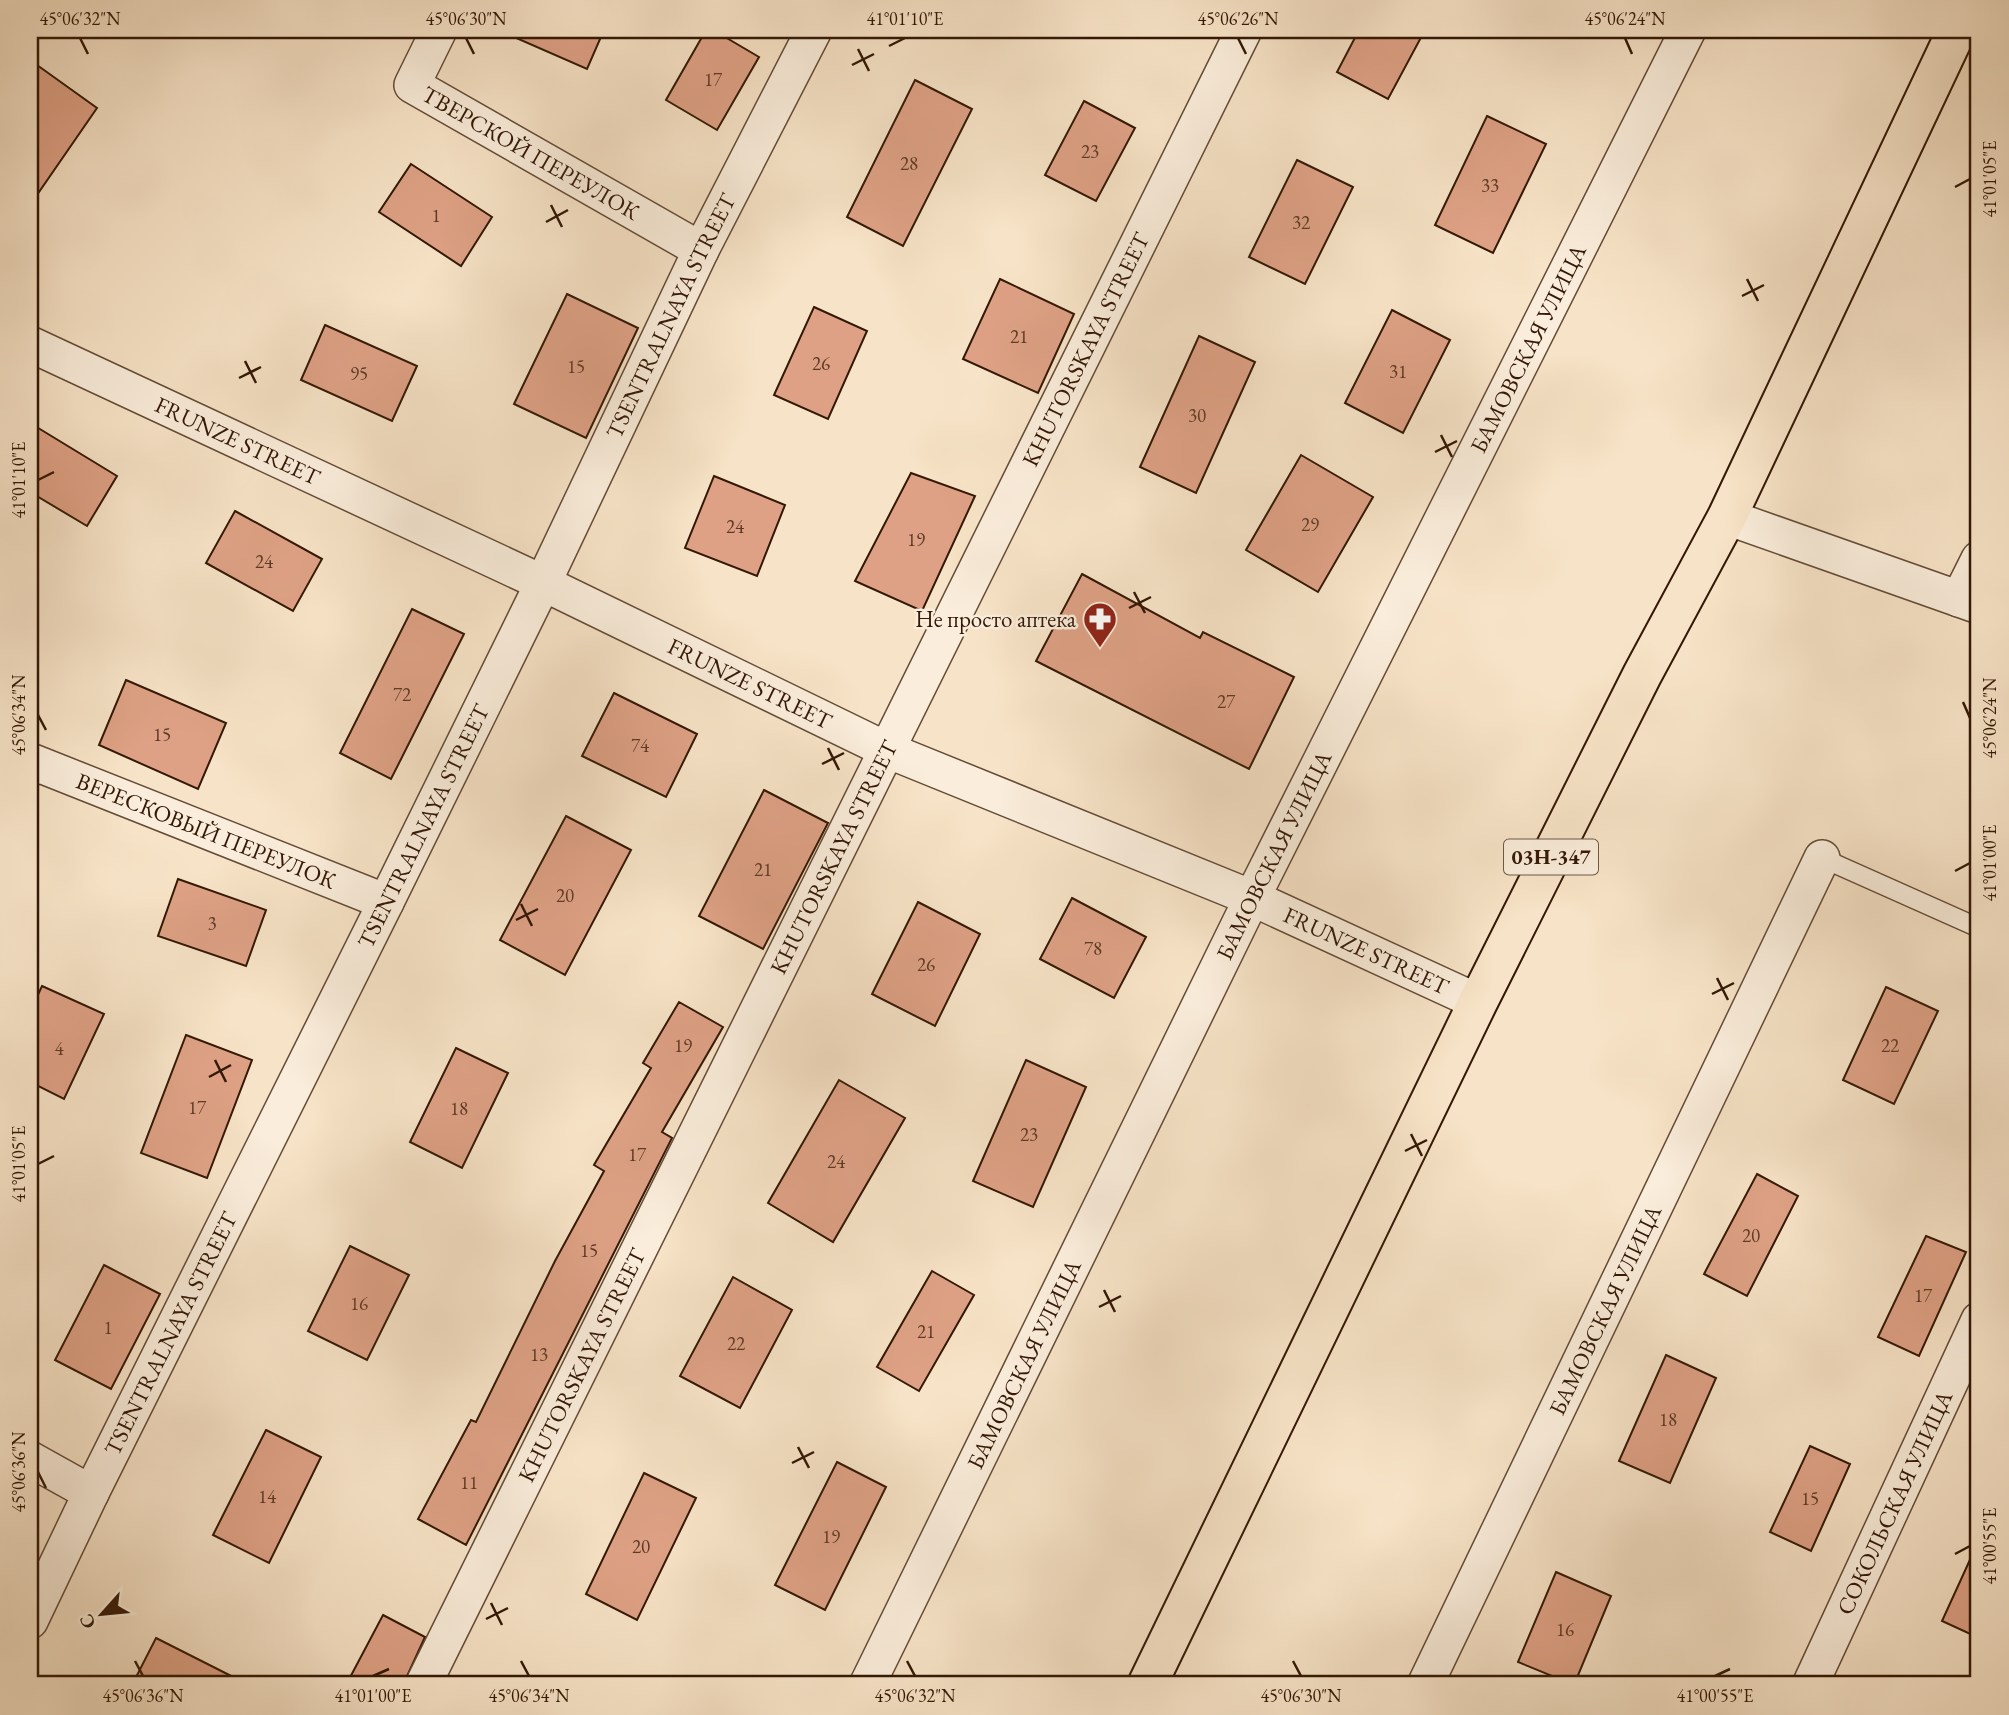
<svg xmlns="http://www.w3.org/2000/svg" width="2009" height="1715" font-family="'EB Garamond',serif">
  <rect width="100%" height="100%" fill="#f7e3c7"/>
  <filter id="stains"><feTurbulence type="fractalNoise" baseFrequency=".00286" numOctaves="4"/><feColorMatrix values="0 0 0 0 .2 0 0 0 0 .09 0 0 0 0 .02 0 0 0 .5 -.17"/></filter>
  <radialGradient id="worn" r=".72"><stop offset=".6" stop-color="#630" stop-opacity="0"/><stop offset="1" stop-color="#630" stop-opacity=".3"/></radialGradient>
  <g fill="#dea185" stroke="#331806" stroke-width="2">
    <polygon points="498,30 604,30 587,69"/>
    <polygon points="706,30 713,30 759,57 717,130 666,100"/>
    <polygon points="1359,30 1425,30 1388,99 1337,72"/>
    <polygon points="30,60 97,108 30,205"/>
    <polygon points="915,80 972,109 903,246 847,217"/>
    <polygon points="1084,101 1135,128 1096,201 1045,175"/>
    <polygon points="1487,116 1546,144 1493,253 1435,225"/>
    <polygon points="1297,160 1353,187 1305,284 1249,257"/>
    <polygon points="411,164 492,217 461,266 379,212"/>
    <polygon points="1000,279 1074,314 1038,393 963,359"/>
    <polygon points="567,294 638,328 586,438 514,404"/>
    <polygon points="814,307 867,331 828,419 774,395"/>
    <polygon points="1392,310 1450,340 1403,433 1345,403"/>
    <polygon points="325,325 417,366 392,421 301,380"/>
    <polygon points="1199,336 1255,362 1196,493 1140,467"/>
    <polygon points="30,423 117,476 87,526 30,492"/>
    <polygon points="1301,455 1373,497 1318,592 1246,550"/>
    <polygon points="911,473 975,496 922,611 855,581"/>
    <polygon points="714,476 785,505 757,576 685,548"/>
    <polygon points="235,511 322,559 293,611 206,563"/>
    <polygon points="1082,574 1200,638 1203,632 1294,677 1249,769 1036,661"/>
    <polygon points="412,609 464,634 391,779 340,753"/>
    <polygon points="126,680 226,723 198,789 99,745"/>
    <polygon points="614,693 697,734 666,797 582,756"/>
    <polygon points="764,790 828,823 763,949 699,916"/>
    <polygon points="566,816 631,850 565,975 500,940"/>
    <polygon points="178,879 266,910 246,966 158,936"/>
    <polygon points="1072,898 1146,937 1114,998 1040,959"/>
    <polygon points="918,902 980,934 935,1026 872,994"/>
    <polygon points="42,986 104,1014 64,1099 30,1082 30,1012"/>
    <polygon points="1886,987 1938,1011 1894,1104 1843,1080"/>
    <polygon points="679,1002 723,1027 662,1132 672,1138 466,1545 418,1519 471,1420 476,1422 555,1261 604,1171 594,1165 651,1068 643,1063"/>
    <polygon points="186,1035 252,1060 207,1178 141,1153"/>
    <polygon points="456,1048 508,1073 462,1168 410,1142"/>
    <polygon points="1026,1060 1086,1087 1033,1207 973,1181"/>
    <polygon points="839,1080 905,1118 833,1242 768,1203"/>
    <polygon points="1757,1174 1798,1196 1747,1296 1704,1274"/>
    <polygon points="1926,1236 1966,1252 1919,1356 1878,1337"/>
    <polygon points="350,1246 409,1275 367,1360 308,1331"/>
    <polygon points="104,1265 160,1294 111,1389 55,1360"/>
    <polygon points="932,1271 974,1295 919,1391 877,1367"/>
    <polygon points="733,1277 792,1310 740,1408 680,1376"/>
    <polygon points="1666,1355 1716,1378 1670,1483 1619,1461"/>
    <polygon points="266,1430 321,1457 269,1563 213,1535"/>
    <polygon points="1810,1446 1850,1464 1811,1551 1770,1532"/>
    <polygon points="837,1462 886,1487 825,1610 775,1585"/>
    <polygon points="644,1473 696,1498 637,1620 586,1594"/>
    <polygon points="1979,1540 1979,1638 1942,1621"/>
    <polygon points="1556,1572 1611,1596 1574,1685 1518,1662"/>
    <polygon points="383,1615 425,1637 403,1685 346,1685"/>
    <polygon points="156,1638 249,1685 132,1685"/>
  </g>
  <g fill="none" stroke-linecap="round" stroke-linejoin="round">
    <g stroke="#644b36" stroke-width="21">
      <polyline id="service" points="1822,858 1979,928"/>
    </g>
    <g stroke="#644b36" stroke-width="38">
      <g id="minor">
        <path id="s1" d="M439,30L412,85L701,250"/>
        <path id="s2" d="M30,344L543,583L887,750L1252,898L1478,1002"/>
        <polyline points="1727,517 1979,606"/>
        <polyline points="1959,599 1979,559"/>
        <path id="s3" d="M30,769L33,762L386,902"/>
        <polyline points="30,1459 91,1493"/>
        <path id="s4" d="M30,1621L91,1493L386,902L543,583L701,250L814,30"/>
        <path id="s5" d="M423,1685L1244,30"/>
        <path id="s6" d="M867,1685L1252,898L1688,30"/>
        <path id="s7" d="M1425,1685L1822,858"/>
        <path id="s8" d="M1810,1685L1979,1320"/>
      </g>
    </g>
    <g stroke="#331806" stroke-width="42">
      <polyline id="primary" points="1147,1685 1478,1002 1642,675 1727,517 1957,30"/>
    </g>
    <use href="#service" stroke="#faeddb" stroke-width="18"/>
    <use href="#minor" stroke="#faeddb" stroke-width="35"/>
    <use href="#primary" stroke="#f7e3c7" stroke-width="38"/>
  </g>
  <path fill="none" stroke="#331806" stroke-width="2.5" d="M80,38L88,54M466,38L474,54M1238,38L1246,54M1625,38L1632,54M889,46L905,38M858,49L869,71M852,65L874,54M1955,187L1970,179M551,205L562,227M546,222L568,210M1747,279L1758,301M1742,296L1764,285M245,361L256,383M239,378L261,367M1441,435L1452,457M1435,452L1457,441M38,480L54,472M1134,592L1145,613M1129,608L1151,597M1963,702L1970,718M38,715L46,730M828,748L839,770M822,764L844,753M1955,871L1970,863M521,904L532,926M516,920L538,909M1717,978L1728,1000M1712,994L1734,983M215,1060L226,1082M209,1077L231,1065M1411,1134L1422,1156M1405,1151L1427,1140M38,1164L54,1156M1104,1290L1115,1312M1099,1307L1121,1296M798,1447L809,1468M792,1463L814,1452M38,1472L46,1488M1955,1554L1970,1546M491,1603L502,1625M486,1619L508,1608M135,1661L143,1676M521,1661L529,1676M907,1661L915,1676M1293,1661L1301,1676M373,1676L389,1669M1715,1676L1730,1669"/>
  <defs>
    <g id="pharmacy-pin" transform="scale(1.75)"><path d="M0 17L-7.5 6A9.5 9.5 0 1 1 7.5 6Z" fill="#8f2418" stroke="#faeddb"/><path d="M-2-6h4v4h4v4h-4v4h-4v-4h-4v-4h4Z" fill="#fff"/></g>
  </defs>
  <g fill-rule="evenodd">
    <use href="#pharmacy-pin" x="1100" y="619"/>
  </g>
  <g text-anchor="middle" stroke-width="5" stroke-linejoin="round" paint-order="stroke">
    <g font-size="19" fill="#5e3a26">
      <text x="713" y="86">17</text>
      <text x="1090" y="158">23</text>
      <text x="909" y="170">28</text>
      <text x="1490" y="192">33</text>
      <text x="436" y="222">1</text>
      <text x="1301" y="229">32</text>
      <text x="1019" y="343">21</text>
      <text x="821" y="370">26</text>
      <text x="576" y="373">15</text>
      <text x="1398" y="378">31</text>
      <text x="359" y="380">95</text>
      <text x="1197" y="422">30</text>
      <text x="1310" y="531">29</text>
      <text x="735" y="533">24</text>
      <text x="916" y="546">19</text>
      <text x="264" y="568">24</text>
      <text x="402" y="701">72</text>
      <text x="1226" y="708">27</text>
      <text x="162" y="741">15</text>
      <text x="640" y="752">74</text>
      <text x="763" y="876">21</text>
      <text x="565" y="902">20</text>
      <text x="212" y="930">3</text>
      <text x="1093" y="955">78</text>
      <text x="926" y="971">26</text>
      <text x="683" y="1052">19</text>
      <text x="1890" y="1052">22</text>
      <text x="59" y="1055">4</text>
      <text x="197" y="1114">17</text>
      <text x="459" y="1115">18</text>
      <text x="1029" y="1141">23</text>
      <text x="637" y="1161">17</text>
      <text x="836" y="1168">24</text>
      <text x="1751" y="1242">20</text>
      <text x="589" y="1257">15</text>
      <text x="1923" y="1302">17</text>
      <text x="359" y="1310">16</text>
      <text x="108" y="1334">1</text>
      <text x="926" y="1338">21</text>
      <text x="736" y="1350">22</text>
      <text x="539" y="1361">13</text>
      <text x="1668" y="1426">18</text>
      <text x="469" y="1489">11</text>
      <text x="267" y="1503">14</text>
      <text x="1810" y="1505">15</text>
      <text x="831" y="1543">19</text>
      <text x="641" y="1553">20</text>
      <text x="1565" y="1636">16</text>
    </g>
    <rect fill="#faeddb" stroke="#6f5846" stroke-width="2" x="1504" y="839.5" width="94" height="35" rx="5"/>
    <g font-size="21" font-weight="bold" fill="#331806">
      <text x="1551" y="864">03Н-347</text>
    </g>
    <g font-size="23" fill="#331806" stroke="#faeddb">
      <text dy="8" stroke="none"><textPath href="#s1" startOffset="198">ТВЕРСКОЙ ПЕРЕУЛОК</textPath></text>
      <text dy="8" stroke="none"><textPath href="#s4" startOffset="1454">TSENTRALNAYA STREET</textPath></text>
      <text dy="8" stroke="none"><textPath href="#s6" startOffset="1491">БАМОВСКАЯ УЛИЦА</textPath></text>
      <text dy="8" stroke="none"><textPath href="#s5" startOffset="1491">KHUTORSKAYA STREET</textPath></text>
      <text dy="8" stroke="none"><textPath href="#s2" startOffset="229">FRUNZE STREET</textPath></text>
      <text dy="8" stroke="none"><textPath href="#s2" startOffset="796">FRUNZE STREET</textPath></text>
      <text dy="8" stroke="none"><textPath href="#s4" startOffset="887">TSENTRALNAYA STREET</textPath></text>
      <text dy="8" stroke="none"><textPath href="#s3" startOffset="194">ВЕРЕСКОВЫЙ ПЕРЕУЛОК</textPath></text>
      <text dy="8" stroke="none"><textPath href="#s6" startOffset="924">БАМОВСКАЯ УЛИЦА</textPath></text>
      <text dy="8" stroke="none"><textPath href="#s5" startOffset="924">KHUTORSKAYA STREET</textPath></text>
      <text dy="8" stroke="none"><textPath href="#s2" startOffset="1468">FRUNZE STREET</textPath></text>
      <text dy="8" stroke="none"><textPath href="#s7" startOffset="416">БАМОВСКАЯ УЛИЦА</textPath></text>
      <text dy="8" stroke="none"><textPath href="#s4" startOffset="320">TSENTRALNAYA STREET</textPath></text>
      <text dy="8" stroke="none"><textPath href="#s6" startOffset="357">БАМОВСКАЯ УЛИЦА</textPath></text>
      <text dy="8" stroke="none"><textPath href="#s5" startOffset="357">KHUTORSKAYA STREET</textPath></text>
      <text dy="8" stroke="none"><textPath href="#s8" startOffset="201">СОКОЛЬСКАЯ УЛИЦА</textPath></text>
    </g>
    <g font-size="23" fill="#331806" stroke="#faeddb" text-anchor="end">
      <text x="1076" y="627">Не просто аптека</text>
    </g>
  </g>
  <rect width="2009" height="1715" fill="none" stroke="#f7e3c7" stroke-width="77"/>
  <g transform="translate(102 1614) rotate(243)" stroke="#faeddb" stroke-width="5" paint-order="stroke">
  <path d="M0-5L12 26L0 18L-12 26Z" fill="#331806"/>
  <text y="-10" font-size="19" font-weight="bold" text-anchor="middle" fill="#331806">С</text>
  </g>
  <rect x="38" y="38" width="1932" height="1638" fill="none" stroke="#331806" stroke-width="2.5"/>
  <g font-size="18" text-anchor="middle" fill="#331806">
    <text x="80" y="25">45°06'32"N</text>
    <text x="466" y="25">45°06'30"N</text>
    <text x="905" y="25">41°01'10"E</text>
    <text x="1238" y="25">45°06'26"N</text>
    <text x="1625" y="25">45°06'24"N</text>
    <text transform="translate(1990 179) rotate(-90)" y="6">41°01'05"E</text>
    <text transform="translate(19 480) rotate(-90)" y="6">41°01'10"E</text>
    <text transform="translate(19 715) rotate(-90)" y="6">45°06'34"N</text>
    <text transform="translate(1990 718) rotate(-90)" y="6">45°06'24"N</text>
    <text transform="translate(1990 863) rotate(-90)" y="6">41°01'00"E</text>
    <text transform="translate(19 1164) rotate(-90)" y="6">41°01'05"E</text>
    <text transform="translate(19 1472) rotate(-90)" y="6">45°06'36"N</text>
    <text transform="translate(1990 1546) rotate(-90)" y="6">41°00'55"E</text>
    <text x="143" y="1702">45°06'36"N</text>
    <text x="373" y="1702">41°01'00"E</text>
    <text x="529" y="1702">45°06'34"N</text>
    <text x="915" y="1702">45°06'32"N</text>
    <text x="1301" y="1702">45°06'30"N</text>
    <text x="1715" y="1702">41°00'55"E</text>
  </g>
  <rect width="100%" height="100%" filter="url(#stains)"/>
  <rect width="100%" height="100%" fill="url(#worn)"/>
</svg>
